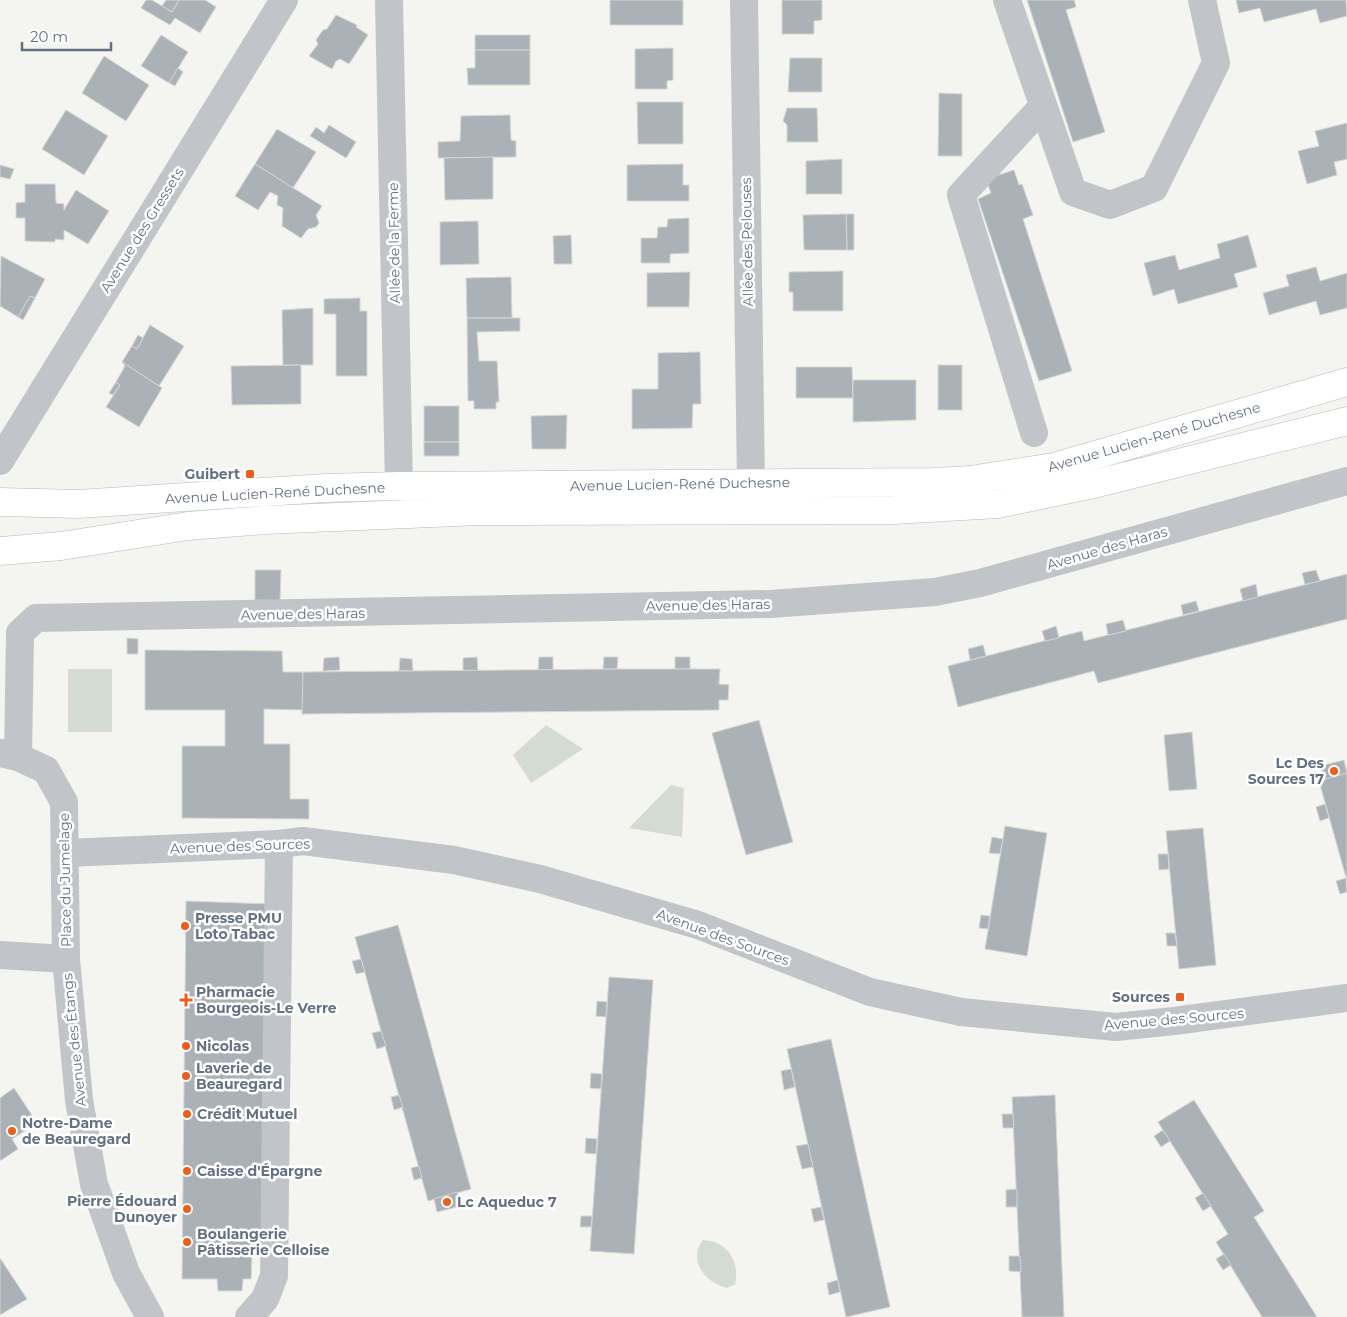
<svg xmlns="http://www.w3.org/2000/svg" width="1347" height="1317" font-family="Montserrat,sans-serif">
  <rect width="100%" height="100%" fill="#f4f5f0"/>
  <g fill="#d4dbd1">
    <rect x="68" y="669" width="44" height="63"/>
    <polygon points="546,725 583,749 531,783 513,755"/>
    <polygon points="671,785 684,788 682,837 629,828"/>
    <path d="M703,1240C727,1241 740,1261 735,1284L727,1288C706,1283 687,1261 703,1240Z"/>
  </g>
  <g fill="#aab1b7" stroke="#d5d6d3">
    <polygon points="146,0 152,0 172,12 179,0 205,0 216,7 200,33 175,18 170,25 141,8"/>
    <polygon points="166,0 179,0 172,12 162,6"/>
    <rect x="610" y="0" width="73" height="25"/>
    <polygon points="782,0 822,0 822,20 814,21 814,34 782,34"/>
    <polygon points="1027,0 1074,0 1076,7 1066,10 1105,132 1073,142"/>
    <polygon points="1236,0 1346,0 1347,16 1320,23 1316,9 1264,22 1260,8 1239,13"/>
    <polygon points="336,15 357,25 356,27 368,35 349,64 340,59 336,61 332,69 309,56 318,44 316,40 323,30 327,29"/>
    <polygon points="161,35 188,52 169,83 141,66"/>
    <rect x="475" y="35" width="55" height="15"/>
    <polygon points="673,48 673,80 667,81 667,89 635,89 635,49"/>
    <polygon points="475,50 530,50 530,85 468,85 467,68 475,68"/>
    <polygon points="104,56 149,85 126,121 82,93"/>
    <polygon points="790,58 822,58 822,92 788,92"/>
    <polygon points="178,68 183,72 175,86 169,83"/>
    <polygon points="939,93 962,94 962,156 938,156"/>
    <polygon points="637,102 683,102 683,144 638,144"/>
    <polygon points="787,108 817,108 818,142 787,142 787,125 783,121"/>
    <polygon points="66,110 108,136 84,175 42,149"/>
    <polygon points="510,115 511,140 516,141 516,157 438,158 438,142 460,141 461,116"/>
    <polygon points="1347,123 1347,159 1334,162 1337,175 1307,184 1298,151 1319,146 1315,131"/>
    <polygon points="329,125 356,142 346,158 310,136 316,127 324,133"/>
    <polygon points="277,129 316,152 293,188 255,164"/>
    <polygon points="493,157 493,199 445,200 444,158"/>
    <polygon points="842,159 842,194 806,194 806,161"/>
    <polygon points="255,164 322,206 316,215 319,223 316,227 308,229 301,238 282,226 283,208 277,205 278,196 270,192 258,210 235,196"/>
    <polygon points="683,164 683,185 689,185 689,201 627,201 627,165"/>
    <polygon points="0,165 14,169 10,179 0,177"/>
    <polygon points="1014,170 1019,185 1022,184 1033,215 1023,219 1072,371 1039,381 978,199 991,193 986,179"/>
    <polygon points="25,184 55,184 56,203 64,204 64,210 76,190 109,211 88,244 64,230 64,240 55,239 55,242 25,241 25,218 16,218 16,203 25,202"/>
    <polygon points="846,214 854,214 854,250 847,250"/>
    <polygon points="846,214 847,250 804,250 803,215"/>
    <polygon points="689,218 689,253 670,254 670,263 641,263 641,238 657,238 658,227 667,227 668,219"/>
    <polygon points="478,221 479,264 440,265 440,222"/>
    <polygon points="571,235 572,264 554,264 553,236"/>
    <polygon points="1248,235 1257,267 1234,274 1238,287 1178,304 1174,289 1153,296 1144,263 1175,255 1179,270 1220,258 1217,244"/>
    <polygon points="1,256 45,279 35,298 30,296 18,317 0,306"/>
    <polygon points="1316,267 1320,281 1347,273 1347,308 1320,315 1316,301 1269,315 1263,293 1289,286 1286,275"/>
    <polygon points="843,271 843,311 793,311 793,292 789,292 789,272"/>
    <polygon points="690,272 689,307 647,307 647,273"/>
    <polygon points="511,277 512,318 467,318 466,278"/>
    <polygon points="30,296 35,298 23,320 18,317"/>
    <polygon points="360,298 360,311 367,311 367,376 336,376 336,314 324,314 324,299"/>
    <polygon points="313,308 313,365 283,365 282,310"/>
    <polygon points="467,318 520,318 520,331 477,332 479,361 497,361 499,402 496,402 496,409 474,409 474,401 468,401"/>
    <polygon points="150,325 184,346 159,386 122,362 132,346 137,349"/>
    <polygon points="138,335 143,338 137,349 132,346"/>
    <polygon points="700,352 701,404 693,404 692,428 632,429 632,389 658,389 658,353"/>
    <polygon points="122,362 162,388 139,427 106,407 120,385 116,382 125,366"/>
    <polygon points="301,365 301,404 232,405 231,366"/>
    <rect x="938" y="365" width="24" height="45"/>
    <polygon points="796,367 852,367 853,398 796,398"/>
    <polygon points="853,380 916,380 916,420 853,422"/>
    <polygon points="116,382 120,385 113,395 109,393"/>
    <rect x="424" y="406" width="35" height="36"/>
    <polygon points="567,415 566,449 532,449 531,416"/>
    <rect x="424" y="442" width="35" height="14"/>
    <polygon points="255,570 281,570 280,601 255,600"/>
    <polygon points="1316,570 1320,581 1305,585 1302,573"/>
    <polygon points="1347,574 1347,619 1098,683 1094,671 958,707 948,666 1082,631 1084,641"/>
    <polygon points="1256,584 1258,597 1243,601 1240,589"/>
    <polygon points="1196,601 1199,611 1183,615 1181,605"/>
    <polygon points="1123,620 1126,631 1108,635 1106,624"/>
    <polygon points="1056,626 1059,638 1045,641 1042,631"/>
    <polygon points="127,638 138,639 138,654 127,654"/>
    <polygon points="983,645 986,656 970,660 968,649"/>
    <polygon points="145,650 282,651 283,672 303,672 303,710 264,709 264,744 290,744 290,799 309,799 309,819 182,818 182,746 225,746 225,710 145,710"/>
    <polygon points="339,657 340,670 323,671 324,658"/>
    <polygon points="477,657 478,672 463,670 463,658"/>
    <polygon points="539,657 553,657 553,670 538,670"/>
    <polygon points="604,657 618,657 617,669 603,669"/>
    <rect x="675" y="657" width="15" height="12"/>
    <polygon points="400,658 412,659 413,671 399,671"/>
    <polygon points="617,669 720,669 719,684 729,685 728,700 719,700 719,710 302,714 303,672"/>
    <polygon points="759,720 793,842 746,855 712,733"/>
    <polygon points="1192,732 1197,789 1169,791 1164,735"/>
    <polygon points="1344,760 1347,773 1324,780 1320,766"/>
    <polygon points="1347,773 1347,881 1319,781"/>
    <polygon points="1325,804 1329,818 1320,821 1316,807"/>
    <polygon points="1005,826 1047,833 1027,956 985,949"/>
    <polygon points="1203,828 1216,965 1179,969 1166,831"/>
    <polygon points="992,837 1003,839 1000,854 989,853"/>
    <polygon points="1158,854 1168,854 1169,869 1159,870"/>
    <polygon points="1346,878 1347,892 1340,894 1336,881"/>
    <polygon points="186,901 271,904 264,1254 252,1255 251,1279 243,1279 242,1291 218,1291 217,1279 182,1279"/>
    <polygon points="981,915 990,916 988,929 979,928"/>
    <polygon points="398,925 471,1189 428,1201 355,937"/>
    <polygon points="1166,933 1175,933 1177,946 1167,946"/>
    <polygon points="361,959 365,972 356,974 352,961"/>
    <polygon points="609,977 653,980 634,1254 590,1251"/>
    <polygon points="597,1001 607,1002 606,1017 596,1016"/>
    <polygon points="381,1031 386,1046 377,1049 372,1033"/>
    <polygon points="831,1039 890,1307 846,1317 787,1049"/>
    <polygon points="791,1069 795,1087 784,1090 781,1071"/>
    <polygon points="591,1073 602,1074 601,1089 590,1088"/>
    <polygon points="14,1088 37,1123 12,1139 18,1149 0,1161 0,1098"/>
    <polygon points="399,1095 403,1107 394,1110 391,1097"/>
    <polygon points="1055,1095 1064,1317 1022,1317 1012,1097"/>
    <polygon points="1194,1100 1264,1211 1254,1217 1317,1317 1262,1317 1216,1242 1228,1234 1158,1122"/>
    <polygon points="1002,1114 1013,1114 1014,1128 1003,1128"/>
    <polygon points="1163,1130 1170,1141 1161,1147 1154,1136"/>
    <polygon points="586,1138 597,1139 596,1154 585,1153"/>
    <polygon points="808,1144 813,1167 802,1169 796,1146"/>
    <polygon points="419,1166 422,1178 414,1180 411,1168"/>
    <polygon points="1017,1189 1017,1207 1006,1207 1006,1190"/>
    <polygon points="457,1192 461,1206 437,1212 434,1199"/>
    <polygon points="1203,1193 1211,1206 1203,1211 1195,1198"/>
    <polygon points="821,1207 824,1220 814,1222 811,1209"/>
    <polygon points="581,1216 592,1216 591,1227 580,1227"/>
    <polygon points="1224,1254 1231,1265 1223,1270 1216,1259"/>
    <polygon points="1009,1256 1020,1256 1021,1272 1009,1271"/>
    <polygon points="0,1258 27,1299 0,1315"/>
    <polygon points="838,1280 840,1292 829,1295 827,1283"/>
  </g>
  <g fill="none" stroke-linecap="round" stroke-linejoin="round">
    <g stroke="#b4b8bc" stroke-width="29">
      <g id="major">
        <polyline points="0,502 78,504 326,488 399,486 934,482 970,480 1054,467 1347,382"/>
        <polyline points="0,551 61,546 188,526 265,520 480,511 894,510 998,504 1098,483 1347,421"/>
      </g>
    </g>
    <g stroke="#c1c4c8" stroke-width="28">
      <polyline points="389,0 399,486"/>
      <polyline points="744,0 751,483"/>
      <polyline points="1007,0 1073,192 1110,205 1154,188 1216,63 1202,0"/>
      <polyline points="1034,433 961,195 1043,106"/>
      <polyline points="0,461 284,0"/>
      <polyline points="1,753 18,757 46,770 64,802 66,959 79,1100 94,1184 126,1273 150,1317"/>
      <polyline points="18,757 20,633 36,618 770,604 935,592 980,583 1347,481"/>
      <polyline points="66,853 279,844 303,841 454,860 540,879 698,925 870,992 961,1012 1116,1027 1174,1021 1347,998"/>
      <polyline points="0,955 66,959"/>
      <polyline points="249,1317 265,1299 274,1276 279,844"/>
    </g>
    <use href="#major" stroke="#fff" stroke-width="28"/>
  </g>
  <g fill="#e7601e" stroke="#fff" stroke-width="2">
    <rect x="245" y="469" width="10" height="10" rx="2.5"/>
    <circle cx="1334" cy="771" r="5"/>
    <circle cx="185" cy="926" r="5"/>
    <rect x="1175" y="992" width="10" height="10" rx="2.5"/>
    <path d="M183.5 992.5h5v5h5v5h-5v5h-5v-5h-5v-5h5z"/>
    <circle cx="186" cy="1046" r="5"/>
    <circle cx="186" cy="1076" r="5"/>
    <circle cx="187" cy="1114" r="5"/>
    <circle cx="12" cy="1131" r="5"/>
    <circle cx="187" cy="1171" r="5"/>
    <circle cx="447" cy="1202" r="5"/>
    <circle cx="187" cy="1209" r="5"/>
    <circle cx="187" cy="1242" r="5"/>
  </g>
  <g text-anchor="middle" stroke-width="5" stroke-linejoin="round" paint-order="stroke">
    <g font-size="14" fill="#637182" stroke="#fff">
      <text transform="translate(142 230) rotate(-58)" y="5">Avenue des Gressets</text>
      <text transform="translate(747 242) rotate(-91)" y="5">Allée des Pelouses</text>
      <text transform="translate(394 243) rotate(-91)" y="5">Allée de la Ferme</text>
      <text transform="translate(1154 437) rotate(-16)" y="5">Avenue Lucien-René Duchesne</text>
      <text transform="translate(680 484) rotate(-1)" y="5">Avenue Lucien-René Duchesne</text>
      <text transform="translate(275 493) rotate(-3)" y="5">Avenue Lucien-René Duchesne</text>
      <text transform="translate(1107 548) rotate(-16)" y="5">Avenue des Haras</text>
      <text transform="translate(708 605) rotate(-1)" y="5">Avenue des Haras</text>
      <text transform="translate(303 614) rotate(-1)" y="5">Avenue des Haras</text>
      <text transform="translate(240 846) rotate(-2)" y="5">Avenue des Sources</text>
      <text transform="translate(65 880) rotate(-91)" y="5">Place du Jumelage</text>
      <text transform="translate(723 937) rotate(20)" y="5">Avenue des Sources</text>
      <text transform="translate(1174 1019) rotate(-5)" y="5">Avenue des Sources</text>
      <text transform="translate(74 1040) rotate(-96)" y="5">Avenue des Étangs</text>
    </g>
    <g font-size="14" font-weight="bold" fill="#637182" stroke="#fff" text-anchor="start">
      <text x="240" y="479" text-anchor="end">Guibert</text>
      <text x="1324" y="768" text-anchor="end">Lc Des<tspan x="1324" dy="16">Sources 17</tspan></text>
      <text x="195" y="923">Presse PMU<tspan x="195" dy="16">Loto Tabac</tspan></text>
      <text x="196" y="997">Pharmacie<tspan x="196" dy="16">Bourgeois-Le Verre</tspan></text>
      <text x="1170" y="1002" text-anchor="end">Sources</text>
      <text x="196" y="1051">Nicolas</text>
      <text x="196" y="1073">Laverie de<tspan x="196" dy="16">Beauregard</tspan></text>
      <text x="197" y="1119">Crédit Mutuel</text>
      <text x="22" y="1128">Notre-Dame<tspan x="22" dy="16">de Beauregard</tspan></text>
      <text x="197" y="1176">Caisse d'Épargne</text>
      <text x="177" y="1206" text-anchor="end">Pierre Édouard<tspan x="177" dy="16">Dunoyer</tspan></text>
      <text x="457" y="1207">Lc Aqueduc 7</text>
      <text x="197" y="1239">Boulangerie<tspan x="197" dy="16">Pâtisserie Celloise</tspan></text>
    </g>
  </g>
  <path d="M22 42v8h89v-8" fill="none" stroke="#637182" stroke-width="2.5"/>
  <text x="30" y="42" font-size="15" fill="#637182" stroke="#ffffff" stroke-width="4" paint-order="stroke">20 m</text>
</svg>
